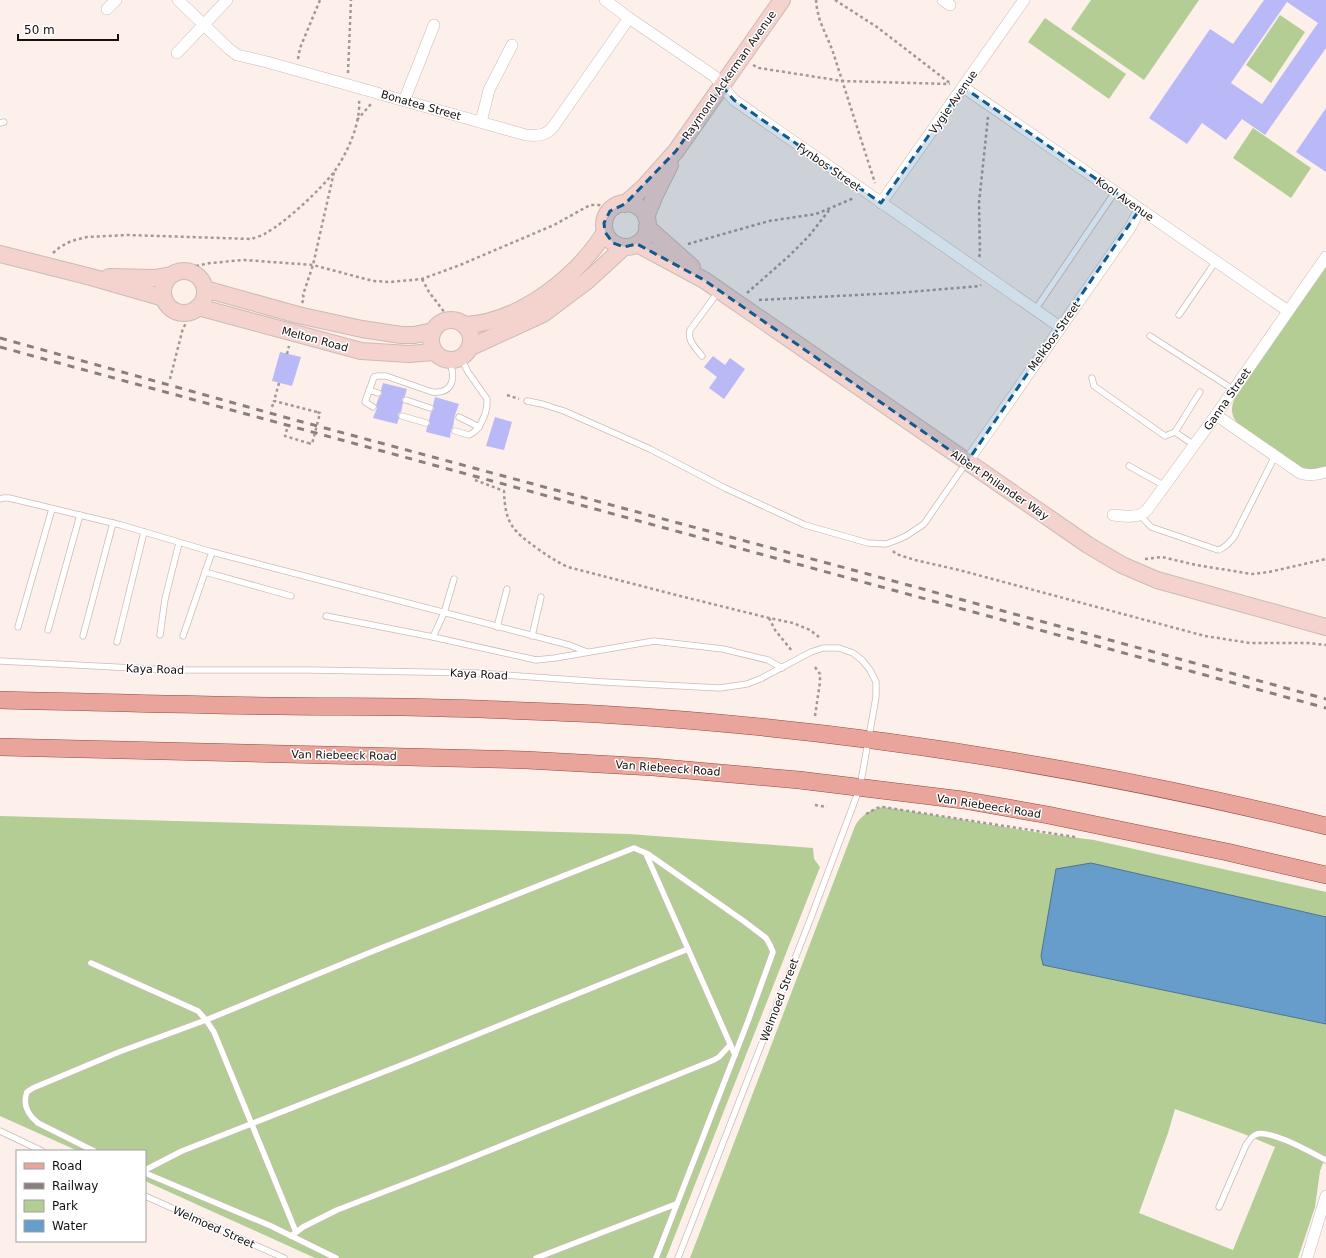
<svg xmlns="http://www.w3.org/2000/svg" width="1326" height="1258" font-family="'DejaVu Sans',sans-serif">
  <rect width="100%" height="100%" fill="#fdf0eb"/>
  <g fill="#b3cd94" fill-rule="evenodd">
    <polygon points="1091,0 1199,0 1144,80 1071,29"/>
    <polygon points="1280,15 1305,32 1271,83 1246,65"/>
    <polygon points="1045,18 1126,74 1109,99 1028,42"/>
    <polygon points="1253,128 1311,168 1291,198 1233,158"/>
    <path d="M1326,265V467C1316,471 1308,471 1298,466L1240,426C1231,418 1230,408 1235,398Z"/>
    <path d="M883,807L1040,833L1094,840L1326,892V917L1091,863L1041,956L1043,965L1326,1024V1155L1320,1171L1315,1207L1298,1258H690L855,826C861,815 871,809 883,807ZM1175,1109L1244,1134L1275,1147L1233,1250L1139,1213L1168,1133Z"/>
    <polygon points="0,816 629,834 813,848 814,859 820,867 666,1258 315,1258 145,1181 145,1151 78,1151 0,1116"/>
  </g>
  <polygon fill="#669dca" stroke="#4e7392" points="1091,863 1326,917 1326,1024 1043,965 1041,956 1056,869"/>
  <g fill="#b9b9f8" fill-rule="evenodd">
    <path d="M1264,0H1326V48L1265,135L1242,119L1226,140L1202,123L1187,144L1149,118L1210,29L1233,44ZM1287,2L1318,23L1262,104L1231,83Z"/>
    <polygon points="1326,108 1326,172 1296,152"/>
    <polygon points="280,352 301,357 292,386 272,381"/>
    <polygon points="713,356 725,365 730,358 745,369 724,399 709,388 717,377 704,367"/>
    <polygon points="383,383 407,389 405,396 402,399 403,403 401,412 398,414 399,418 397,424 373,418 377,408 376,405 379,397 382,394 381,390"/>
    <polygon points="435,397 459,404 455,415 453,427 451,430 450,438 426,432 427,427 430,424 429,420 431,412 434,409 433,405"/>
    <polygon points="495,417 512,422 504,450 486,446"/>
  </g>
  <g fill="none" stroke-linecap="round" stroke-linejoin="round">
    <g stroke="#cbbbb5" stroke-width="7">
      <g id="lane">
        <polyline points="0,123 4,122"/>
        <polyline points="1035,310 1115,192"/>
        <polyline points="1179,315 1216,261"/>
        <polyline points="1150,336 1234,390"/>
        <path d="M702,356C696,348 687,341 690,330L718,292"/>
        <polyline points="1092,378 1094,386 1165,436 1175,432 1200,392"/>
        <polyline points="369,390 378,393"/>
        <polyline points="406,400 430,408"/>
        <polyline points="527,401 542,404 564,411 650,449 725,488 805,525 868,543 886,544 897,540 906,536 924,524 966,463"/>
        <path d="M373,407L365,402L374,377L378,376H386L432,392C454,394 456,377 449,360"/>
        <polyline points="402,416 426,423"/>
        <path d="M459,417L479,427C484,417 488,410 487,399L468,372L461,358"/>
        <polyline points="455,431 469,435 474,432 479,427"/>
        <polyline points="1175,432 1194,445"/>
        <polyline points="1129,466 1165,486"/>
        <polyline points="0,499 3,498 9,498 121,525 212,552 569,645 587,652"/>
        <path d="M1140,515L1151,527L1218,550C1225,548 1229,543 1234,537L1275,456"/>
        <polyline points="205,572 291,596"/>
        <polyline points="326,616 433,637 536,660 555,658 654,641 723,649 768,660 782,668"/>
        <polyline points="18,627 52,509"/>
        <polyline points="497,627 507,589"/>
        <polyline points="48,630 80,515"/>
        <polyline points="160,635 165,599 179,543"/>
        <polyline points="83,636 113,523"/>
        <polyline points="183,636 212,552"/>
        <polyline points="532,636 541,597"/>
        <polyline points="433,637 444,613 454,579"/>
        <polyline points="117,642 144,532"/>
        <polyline points="0,661 171,670 310,670 477,673 604,682 720,688 747,684 760,679 811,652 823,648 839,648 853,653 862,660 870,670 876,682 876,697 860,787 810,920 678,1258"/>
        <polyline points="646,854 735,1055"/>
        <polyline points="91,963 198,1011 206,1020 214,1032 296,1232"/>
        <polyline points="0,1131 42,1151"/>
        <path d="M94,1151L38,1123C28,1115 22,1105 27,1092L33,1088L119,1052L206,1020L376,950L634,848L648,854L745,922L766,938L770,945L773,952L748,1021L656,1258"/>
        <polyline points="145,1170 182,1151 409,1062 688,949"/>
        <polyline points="145,1173 271,1226 336,1258"/>
        <polyline points="145,1196 284,1258"/>
        <path d="M1219,1207L1246,1145C1249,1141 1251,1136 1257,1134C1272,1130 1312,1153 1326,1160"/>
        <polyline points="291,1236 303,1227 337,1210 451,1166 714,1060 719,1057 730,1045"/>
        <polyline points="536,1258 676,1204"/>
      </g>
    </g>
    <g stroke="#cbbbb5" stroke-width="12">
      <g id="street">
        <path d="M178,0L228,48L237,55L267,62L526,135C536,136 546,136 553,127L629,18"/>
        <polyline points="605,0 629,18 714,76 734,100 1060,327"/>
        <polyline points="943,0 950,5"/>
        <polyline points="107,9 116,0"/>
        <polyline points="177,53 227,0"/>
        <polyline points="963,87 1288,311"/>
        <polyline points="404,101 434,25"/>
        <polyline points="481,122 489,90 512,45"/>
        <polyline points="881,203 1024,0"/>
        <path d="M1216,415L1300,473C1309,476 1317,475 1326,472"/>
        <polyline points="967,462 1130,228 1140,209"/>
        <path d="M1113,515C1124,516 1139,519 1147,510L1216,415L1326,257"/>
        <polyline points="1307,1258 1326,1196"/>
      </g>
    </g>
    <g stroke="#cbbbb5" stroke-width="18">
      <g id="secondary">
        <circle cx="626" cy="225" r="22"/>
        <polyline points="625,204 644,187 676,151 782,0"/>
        <polyline points="646,217 655,195 670,165"/>
        <polyline points="647,227 692,267"/>
        <polyline points="637,244 704,280 1088,545 1122,565 1157,580 1326,627"/>
        <polyline points="0,254 91,277 164,298"/>
        <circle cx="184" cy="292" r="21"/>
        <polyline points="109,277 155,278 171,275"/>
        <polyline points="205,289 298,315 362,329 401,335 414,335 433,331"/>
        <polyline points="198,307 361,351 409,354 434,352"/>
        <circle cx="451" cy="340" r="20"/>
        <path d="M464,325C519,323 577,277 605,232"/>
        <polyline points="469,348 543,314 587,281 624,247"/>
      </g>
    </g>
    <g stroke="#96493e" stroke-width="18">
      <g id="primary">
        <path d="M0,700C94,702 188,705 282,706C336,707 389,706 443,708C494,709 546,712 597,714C843,728 1087,767 1326,826"/>
        <polyline points="0,747 526,760 653,767 799,780 963,800 1048,815 1227,852 1326,875"/>
      </g>
    </g>
    <g stroke="#a29894" stroke-width="2.5" stroke-dasharray="3 3" stroke-linecap="butt">
      <polyline points="816,0 817,9 820,21 832,49 875,183"/>
      <polyline points="835,0 877,27 951,84"/>
      <polyline points="298,59 300,48 320,0"/>
      <polyline points="753,65 759,68 842,81 950,84"/>
      <polyline points="348,73 351,0"/>
      <polyline points="357,120 371,104"/>
      <polyline points="688,244 769,221 816,214 854,198"/>
      <path d="M53,253L60,247L71,241L87,237L128,235L252,239C256,237 262,236 266,233C286,222 320,190 334,172C347,154 361,123 359,100"/>
      <polyline points="979,257 980,254 979,203 988,117"/>
      <polyline points="196,266 210,263 244,260 313,265 373,281 390,282 422,279 460,265 554,225 590,205 599,205 604,208"/>
      <polyline points="422,279 429,292 445,313"/>
      <polyline points="747,293 789,256 809,236 830,209"/>
      <polyline points="759,300 896,293 980,286 981,285"/>
      <polyline points="302,303 304,298 303,295 313,265 334,172"/>
      <polyline points="287,354 289,346"/>
      <polyline points="170,379 183,328 187,322"/>
      <polyline points="279,383 274,401 317,412"/>
      <polyline points="507,395 519,399"/>
      <polyline points="272,407 274,401"/>
      <polyline points="287,429 285,436 308,443"/>
      <path d="M475,480L504,491C505,524 513,531 538,549C548,556 557,562 568,567L680,596L769,618L793,623L810,630L819,637"/>
      <polyline points="893,551 896,554 915,560 959,570 1205,636 1250,643 1308,643 1326,645"/>
      <polyline points="1145,559 1162,557 1196,565 1252,574 1269,572 1326,559"/>
      <polyline points="769,618 775,630 792,651"/>
      <polyline points="815,716 820,682 820,674 815,667"/>
      <polyline points="815,805 827,807"/>
      <polyline points="866,814 877,808 883,807 1075,837"/>
    </g>
    <use href="#lane" stroke="#fff" stroke-width="5.5"/>
    <use href="#street" stroke="#fff" stroke-width="11"/>
    <use href="#secondary" stroke="#f4d2cd" stroke-width="16"/>
    <use href="#primary" stroke="#e9a49b" stroke-width="17"/>
    <g stroke="#89807d" stroke-width="3" stroke-dasharray="7 7" stroke-linecap="butt">
      <polyline points="0,338 284,417 853,570 1326,699"/>
      <polyline points="0,347 1326,708"/>
    </g>
    <polyline stroke="#a29894" stroke-width="2.5" stroke-dasharray="3 3" stroke-linecap="butt" points="308,443 312,444 320,413 317,412"/>
  </g>
  <path fill="#0f5a8e" fill-opacity="0.2" stroke="#0f5a8e" stroke-width="3" stroke-dasharray="8 5" stroke-linejoin="round" d="M722,86L734,100L881,203L963,87L1140,209L967,462L704,280L637,244L624,247L613,243L605,232L604,223L610,211L625,204L676,151Z"/>
  <g text-anchor="middle" stroke-width="3" stroke-linejoin="round" paint-order="stroke">
    <g font-size="11" fill="#15100e" stroke="#fff">
      <text transform="translate(729 75) rotate(-55)" y="4">Raymond Ackerman Avenue</text>
      <text transform="translate(953 102) rotate(-55)" y="4">Vygie Avenue</text>
      <text transform="translate(421 105) rotate(16)" y="4">Bonatea Street</text>
      <text transform="translate(829 167) rotate(35)" y="4">Fynbos Street</text>
      <text transform="translate(1125 199) rotate(35)" y="4">Kool Avenue</text>
      <text transform="translate(1054 336) rotate(-55)" y="4">Melkbos Street</text>
      <text transform="translate(315 339) rotate(15)" y="4">Melton Road</text>
      <text transform="translate(1227 399) rotate(-55)" y="4">Ganna Street</text>
      <text transform="translate(1000 485) rotate(34)" y="4">Albert Philander Way</text>
      <text transform="translate(155 669) rotate(2)" y="4">Kaya Road</text>
      <text transform="translate(479 674) rotate(3)" y="4">Kaya Road</text>
      <text transform="translate(344 755) rotate(1)" y="4">Van Riebeeck Road</text>
      <text transform="translate(668 768) rotate(4)" y="4">Van Riebeeck Road</text>
      <text transform="translate(989 806) rotate(9)" y="4">Van Riebeeck Road</text>
      <text transform="translate(779 1000) rotate(-69)" y="4">Welmoed Street</text>
      <text transform="translate(214 1227) rotate(24)" y="4">Welmoed Street</text>
    </g>
  </g>
  <rect x="16" y="1150" width="130" height="92" fill="#ffffff" stroke="#a19f9f"/>
  <rect x="24" y="1163" width="20" height="6" fill="#e9a49b" stroke="#a19f9f"/>
  <text x="52" y="1170" font-size="12" fill="#15100e">Road</text>
  <rect x="24" y="1183" width="20" height="6" fill="#89807d" stroke="#a19f9f"/>
  <text x="52" y="1190" font-size="12" fill="#15100e">Railway</text>
  <rect x="24" y="1200" width="20" height="12" fill="#b3cd94" stroke="#a19f9f"/>
  <text x="52" y="1210" font-size="12" fill="#15100e">Park</text>
  <rect x="24" y="1220" width="20" height="12" fill="#669dca" stroke="#a19f9f"/>
  <text x="52" y="1230" font-size="12" fill="#15100e">Water</text>
  <path d="M18 34v6h100v-6" fill="none" stroke="#15100e" stroke-width="2"/>
  <text x="24" y="34" font-size="12" fill="#15100e" stroke="#ffffff" stroke-width="3" paint-order="stroke">50 m</text>
</svg>
